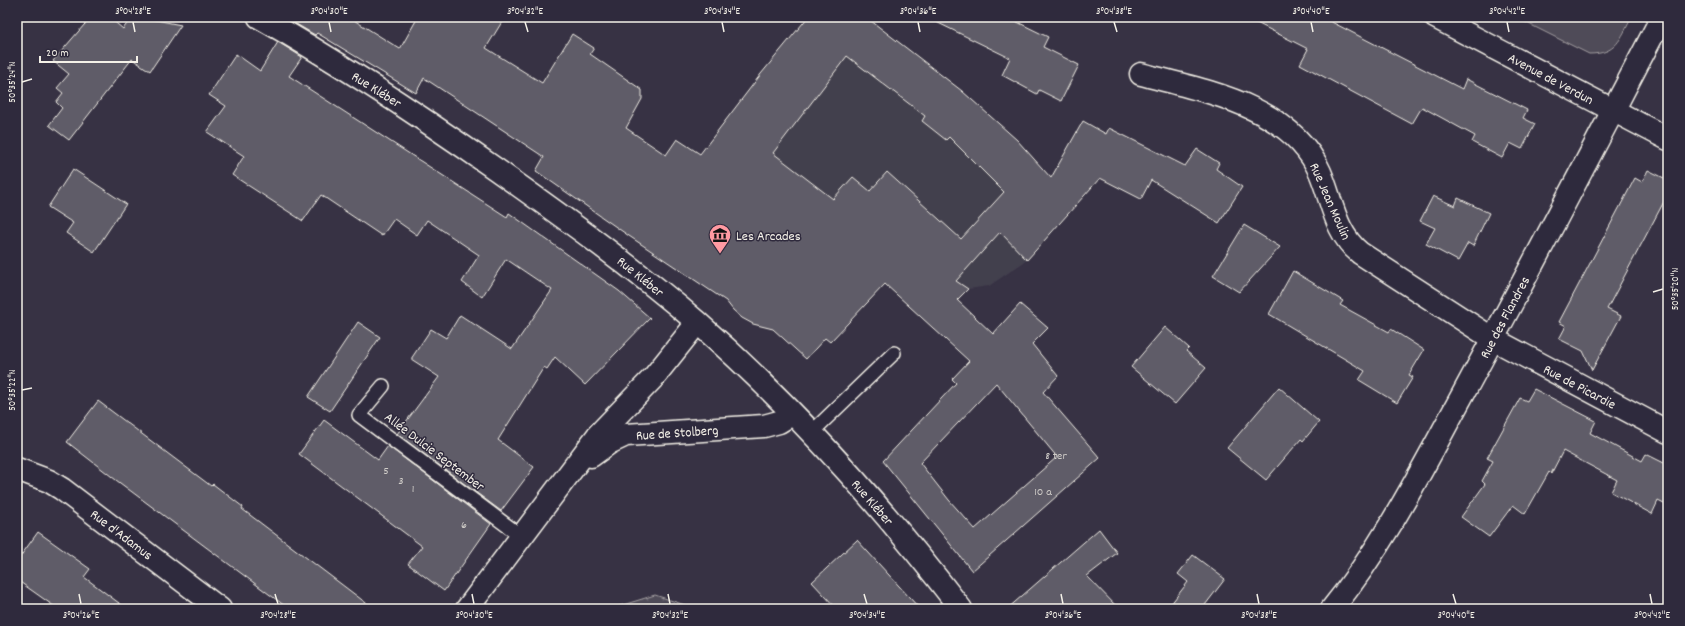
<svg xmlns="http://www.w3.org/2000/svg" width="1685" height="626" font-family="Dekko,sans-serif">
  <defs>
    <pattern id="park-crowns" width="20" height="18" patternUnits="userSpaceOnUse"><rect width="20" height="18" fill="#504b59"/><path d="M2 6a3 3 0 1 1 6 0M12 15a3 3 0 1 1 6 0" fill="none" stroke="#6a6571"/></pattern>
  </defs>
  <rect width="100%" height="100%" fill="#373244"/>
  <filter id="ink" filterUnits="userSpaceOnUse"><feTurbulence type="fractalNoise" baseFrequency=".025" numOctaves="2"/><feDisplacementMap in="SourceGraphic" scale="8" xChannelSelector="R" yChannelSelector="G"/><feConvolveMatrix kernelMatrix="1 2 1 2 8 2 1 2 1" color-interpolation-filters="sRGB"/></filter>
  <g filter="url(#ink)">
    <polygon fill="#433f4e" points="808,17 866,17 962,91 1075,205 1027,260 989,286 968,289 957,300 864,214 843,242 713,138 761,75"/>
    <path fill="#504b59" stroke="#a29ea0" d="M1515,17H1632C1620,39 1617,54 1589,54Z"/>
    <polygon fill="url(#park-crowns)" stroke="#a29ea0" points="655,595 685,605 690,609 610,609"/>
    <g fill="#5f5c67" stroke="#f4f1e8" fill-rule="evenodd">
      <polygon points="91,17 109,17 123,29 132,17 141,17 181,25 150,71 132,59 69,140 49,125 62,108 56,102 63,93 57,88 69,74 53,61"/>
      <path d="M291,17H349L400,49L418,17H505L486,48L542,83L572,34L594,48L590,54L642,90V99L626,128L666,155L677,139L700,154L761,74L808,17H866L962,91L1017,140L1051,178L1083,121L1106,134L1109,128L1185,166L1197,149L1219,163L1216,169L1242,187L1219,223L1151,180L1141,199L1100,178L1027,260L1000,232L956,281L968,289L957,300L993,334L1020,304L1048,328L1032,344L1058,376L1043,392L1100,458L972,571L883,461L956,383L952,379L969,361L885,284L830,342L825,338L806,359L773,329L753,324L742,318L733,310L726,301L629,236L536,171L544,157L424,78L416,93L317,33L315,35L291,21L293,18ZM847,56L925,116L922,121L946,140L949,137L1004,192L961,239L887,172L870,191L853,177L833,199L773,153ZM996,383L1057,457L975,529L949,500L920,463Z"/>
      <polygon points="926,17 1007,17 1048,37 1043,47 1079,65 1061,101 1039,90 1037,94 1002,75 1010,58"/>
      <polygon points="1245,17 1322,17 1462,89 1466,79 1527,110 1523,118 1535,124 1522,149 1510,143 1502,158 1472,142 1475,136 1422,107 1412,124 1300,64 1308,49"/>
      <polygon points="278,42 302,57 289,76 507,217 509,213 619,291 650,318 585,385 555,357 547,369 544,367 498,440 534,467 501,511 397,434 439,377 411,359 431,329 446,338 460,315 512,349 552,290 506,259 482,297 462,282 479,255 427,220 417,235 394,219 382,236 321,195 303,221 232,175 244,156 207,132 226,106 209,95 236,54 260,71"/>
      <polygon points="73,169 126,204 94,252 66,233 73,223 48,207"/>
      <polygon points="1648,170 1668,180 1668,194 1607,309 1621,316 1592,370 1583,351 1559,339 1566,326 1559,322 1635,178 1642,182"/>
      <polygon points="1433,196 1455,206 1458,198 1489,213 1473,246 1468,243 1458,261 1426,244 1435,228 1420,221"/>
      <polygon points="1244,225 1280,247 1239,292 1213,276"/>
      <polygon points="1293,271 1343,301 1340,305 1389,332 1391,329 1424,350 1409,375 1413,377 1397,403 1359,380 1365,371 1269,314"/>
      <polygon points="358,322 380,337 330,411 308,397"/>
      <polygon points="1165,327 1189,348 1186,351 1206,368 1175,404 1131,367"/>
      <polygon points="1279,387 1319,422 1303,441 1301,439 1266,480 1227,448"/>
      <polygon points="1534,389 1596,421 1590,433 1642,461 1646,454 1668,465 1668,506 1658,501 1652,514 1611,492 1617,480 1563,451 1551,474 1549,472 1525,514 1513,505 1489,537 1461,517 1485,484 1482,481 1493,461 1487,458 1520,398 1527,401"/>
      <polygon points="98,401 211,486 213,484 243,507 242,509 374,609 289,609 116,480 67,442"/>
      <polygon points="324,420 378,460 388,446 491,524 444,591 408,564 422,546 299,454"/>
      <polygon points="1099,529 1117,553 1087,576 1119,609 1007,609"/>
      <polygon points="38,532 90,569 84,577 127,609 58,609 17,580 17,561"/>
      <polygon points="857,540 920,609 837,609 812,582"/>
      <polygon points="1193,555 1225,579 1202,609 1167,609 1188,582 1178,574"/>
    </g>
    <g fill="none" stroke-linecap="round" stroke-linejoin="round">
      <g stroke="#f4f1e8" stroke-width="16">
        <g id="lane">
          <polyline points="383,386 359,415 521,536"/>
          <polyline points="811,433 894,353"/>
        </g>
      </g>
      <g stroke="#f4f1e8" stroke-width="25">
        <g id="street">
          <polyline points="1435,17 1668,139"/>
          <path d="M1141,74C1204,91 1290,105 1320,172C1332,200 1335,233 1360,253L1493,339L1668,432"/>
          <polyline points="591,456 609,443 626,435 764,426 779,422 792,414"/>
          <polyline points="17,469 49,481 62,489 220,609"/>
          <polyline points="467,609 598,435 653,378 697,323"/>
          <path d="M1332,609C1385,544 1423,467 1463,394C1531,269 1596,143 1662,17"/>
        </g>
      </g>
      <g stroke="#f4f1e8" stroke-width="25">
        <path id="secondary" d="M259,17C341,63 420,116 497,170C566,219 633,267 697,322C795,408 882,506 961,609"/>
      </g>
      <use href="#lane" stroke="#2f2a3d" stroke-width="13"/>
      <use href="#street" stroke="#2f2a3d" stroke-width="22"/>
      <use href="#secondary" stroke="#2f2a3d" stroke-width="22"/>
    </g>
  </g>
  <path fill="none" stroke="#f4f1e8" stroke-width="1.5" d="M133,22L135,32M329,22L331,32M525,22L528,32M722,22L724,32M918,22L920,32M1114,22L1117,32M1311,22L1313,32M1507,22L1509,32M22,82L32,79M1653,292L1663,289M22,390L32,388M79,594L81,604M275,594L278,604M472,594L474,604M668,594L670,604M864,594L867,604M1061,594L1063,604M1257,594L1259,604M1453,594L1456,604M1650,594L1652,604"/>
  <defs>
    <g id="museum-pin" transform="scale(1.15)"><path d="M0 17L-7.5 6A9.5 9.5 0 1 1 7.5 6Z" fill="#ff9aa2" stroke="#2f2a3d"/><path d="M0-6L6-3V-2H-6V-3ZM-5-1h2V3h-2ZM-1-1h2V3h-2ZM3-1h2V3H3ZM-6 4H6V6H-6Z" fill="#111"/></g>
  </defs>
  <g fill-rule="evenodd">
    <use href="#museum-pin" x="720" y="235"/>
  </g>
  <g text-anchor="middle" stroke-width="3" stroke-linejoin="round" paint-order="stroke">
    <g font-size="12" fill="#cfccc8">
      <text x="1056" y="459">8 ter</text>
      <text x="386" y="474">5</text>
      <text x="401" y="484">3</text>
      <text x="413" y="492">1</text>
      <text x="1043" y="495">10 a</text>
      <text x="464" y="528">6</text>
    </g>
    <g font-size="14" fill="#f4f1e8" stroke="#2f2a3d">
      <text transform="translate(1551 78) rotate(28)" y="5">Avenue de Verdun</text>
      <text transform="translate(377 89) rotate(32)" y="5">Rue Kléber</text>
      <text transform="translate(1331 201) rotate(66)" y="5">Rue Jean Moulin</text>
      <text transform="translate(641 276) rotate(39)" y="5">Rue Kléber</text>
      <text transform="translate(1504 317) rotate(-62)" y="5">Rue des Flandres</text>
      <text transform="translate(1580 386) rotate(28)" y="5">Rue de Picardie</text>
      <text transform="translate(677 432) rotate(-4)" y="5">Rue de Stolberg</text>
      <text transform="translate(435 451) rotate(37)" y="5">Allée Dulcie September</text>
      <text transform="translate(873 502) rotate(49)" y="5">Rue Kléber</text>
      <text transform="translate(122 534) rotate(37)" y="5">Rue d'Adamus</text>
    </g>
    <g font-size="14" fill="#f4f1e8" stroke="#2f2a3d" text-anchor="start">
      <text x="736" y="240">Les Arcades</text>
    </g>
  </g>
  <rect width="1685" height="626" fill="none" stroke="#2f2a3d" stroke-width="44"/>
  <path d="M40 56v6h97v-6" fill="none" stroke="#f4f1e8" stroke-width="2"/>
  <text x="46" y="56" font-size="12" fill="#f4f1e8" stroke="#2f2a3d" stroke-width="3" paint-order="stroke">20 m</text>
  <rect x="22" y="22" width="1641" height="582" fill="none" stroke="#f4f1e8" stroke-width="1.5"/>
  <g font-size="10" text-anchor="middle" fill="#f4f1e8">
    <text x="133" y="14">3°04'28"E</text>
    <text x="329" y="14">3°04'30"E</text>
    <text x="525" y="14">3°04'32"E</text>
    <text x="722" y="14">3°04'34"E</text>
    <text x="918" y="14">3°04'36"E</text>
    <text x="1114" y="14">3°04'38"E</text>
    <text x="1311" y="14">3°04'40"E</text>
    <text x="1507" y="14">3°04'42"E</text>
    <text transform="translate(11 82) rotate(-90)" y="4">50°35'24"N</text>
    <text transform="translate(1674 289) rotate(-90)" y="4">50°35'20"N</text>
    <text transform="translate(11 390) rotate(-90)" y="4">50°35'22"N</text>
    <text x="81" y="618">3°04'26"E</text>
    <text x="278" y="618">3°04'28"E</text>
    <text x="474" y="618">3°04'30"E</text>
    <text x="670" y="618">3°04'32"E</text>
    <text x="867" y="618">3°04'34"E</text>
    <text x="1063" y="618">3°04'36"E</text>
    <text x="1259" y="618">3°04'38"E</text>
    <text x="1456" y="618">3°04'40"E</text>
    <text x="1652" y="618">3°04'42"E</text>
  </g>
</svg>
